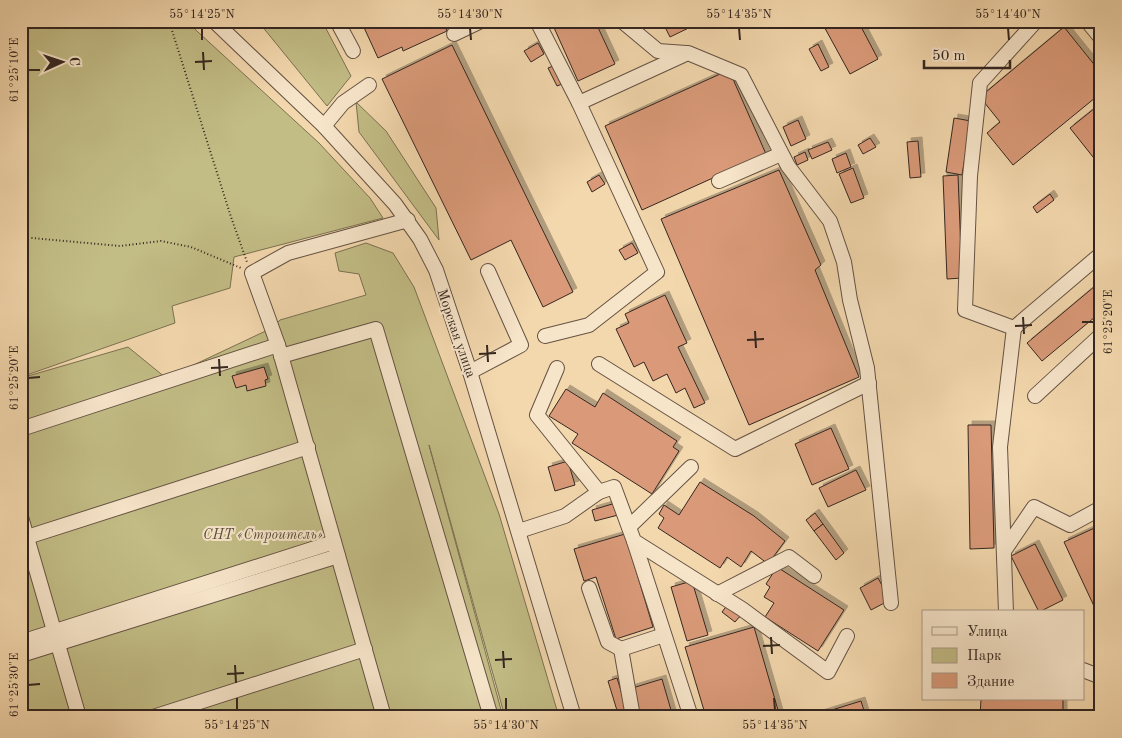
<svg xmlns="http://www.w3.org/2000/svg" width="1122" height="738" font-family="'Old Standard TT',serif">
  <defs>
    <filter id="shadow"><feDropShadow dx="4" dy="-4" stdDeviation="0" flood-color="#0004"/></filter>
  </defs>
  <rect width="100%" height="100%" fill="#f3d7ad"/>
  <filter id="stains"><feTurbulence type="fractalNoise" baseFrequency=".004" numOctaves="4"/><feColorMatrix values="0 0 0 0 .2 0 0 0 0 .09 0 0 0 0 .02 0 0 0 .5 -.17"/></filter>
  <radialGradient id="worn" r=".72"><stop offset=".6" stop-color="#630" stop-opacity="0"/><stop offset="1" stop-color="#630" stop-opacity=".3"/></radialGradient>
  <g fill="#c2bc85" stroke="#7b7152">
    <polygon points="34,21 186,21 319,143 370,198 383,218 234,257 230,288 172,306 175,323 21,377 21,38"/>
    <polygon points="264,21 322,21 351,76 327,106 261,25"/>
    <polygon points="356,102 386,131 436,208 439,240 359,132"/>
    <polygon points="366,243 393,253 414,287 499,514 559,717 505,717 429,445 503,717 21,717 21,378 128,347 166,378 272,328 280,320 366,295 359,274 339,271 335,253"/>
  </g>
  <g fill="#da9a79" stroke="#342620" filter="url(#shadow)">
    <polygon points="361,21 442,21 447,31 403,51 402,47 378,58"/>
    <polygon points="551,21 595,21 615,64 578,81"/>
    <polygon points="662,21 703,21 670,37"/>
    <polygon points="821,21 858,21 878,59 850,74"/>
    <polygon points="1064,27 1101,73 1101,93 1013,165 987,133 1000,122 980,97"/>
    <polygon points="538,43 544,54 531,62 524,51"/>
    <polygon points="818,44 829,67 821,71 809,49"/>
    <polygon points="452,45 573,292 543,307 511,240 471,260 382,79"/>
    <polygon points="553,66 562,84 557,86 548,68"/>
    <polygon points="729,70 766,154 642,210 605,126"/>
    <polygon points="1100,104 1101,159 1097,162 1070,128"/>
    <polygon points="954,118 971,121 962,175 946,172"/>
    <polygon points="798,120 806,139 791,146 783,127"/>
    <polygon points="870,138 876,147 863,154 858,145"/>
    <polygon points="918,141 921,177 910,178 907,142"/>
    <polygon points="828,142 832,150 812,159 808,150"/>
    <polygon points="805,152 808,160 797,165 794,157"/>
    <polygon points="846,153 851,167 837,173 832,159"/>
    <polygon points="853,168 864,198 851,203 839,174"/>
    <polygon points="779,170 821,265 815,270 859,377 749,425 661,219"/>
    <polygon points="599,175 605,184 592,192 587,182"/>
    <polygon points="958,175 962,278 947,279 943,176"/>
    <polygon points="1050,194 1054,200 1037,213 1033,207"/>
    <polygon points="632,243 638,253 625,260 619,250"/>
    <polygon points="1101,281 1101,312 1042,361 1027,343"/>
    <polygon points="665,295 687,343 678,347 705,403 694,408 685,388 676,393 667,374 653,381 644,362 634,367 616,329 629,323 625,314"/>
    <polygon points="264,367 268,379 265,380 266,386 247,391 246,385 236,388 232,376"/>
    <polygon points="566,389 595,407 603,393 677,441 673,447 679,451 652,494 572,443 578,434 549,416"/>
    <polygon points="968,425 991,425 994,548 970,549"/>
    <polygon points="831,428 849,469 812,485 795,444"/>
    <polygon points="568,461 575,485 555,491 548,467"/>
    <polygon points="856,470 866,490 828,507 819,488"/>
    <polygon points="700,482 754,516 785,541 768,564 751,551 741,567 727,557 720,568 658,528 664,518 659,514 664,505 679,515"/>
    <polygon points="619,502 622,514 595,521 592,510"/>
    <polygon points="815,513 823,524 814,531 806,520"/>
    <polygon points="823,524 844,553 836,560 814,531"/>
    <polygon points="1101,525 1101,621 1064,542"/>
    <polygon points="625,534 653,627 616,639 596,577 584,581 574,549"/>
    <polygon points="1035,544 1063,600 1039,612 1011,556"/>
    <polygon points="777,567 844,610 818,651 765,617 774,603 764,597 770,587 766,584"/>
    <polygon points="878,578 890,600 871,610 860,588"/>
    <polygon points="692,581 708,635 687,641 671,587"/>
    <polygon points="728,604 741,615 735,622 722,612"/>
    <polygon points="754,627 780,717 706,717 685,647"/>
    <polygon points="617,678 629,717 619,717 608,681"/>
    <polygon points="662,679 673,717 637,717 629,689"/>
    <polygon points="981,699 1063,699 1063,717 980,717"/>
    <polygon points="861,701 866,717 809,717"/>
  </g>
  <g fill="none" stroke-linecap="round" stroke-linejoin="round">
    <g stroke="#645243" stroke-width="16">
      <g id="minor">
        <polyline points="214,21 324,126 395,204 420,239 436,270 470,372 574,717"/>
        <polyline points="337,21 353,51"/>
        <polyline points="537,21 579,103"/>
        <polyline points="622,21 658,51 686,53"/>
        <polyline points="1087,21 1101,38"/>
        <polyline points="454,34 481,21"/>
        <polyline points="324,126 343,103 369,85"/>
        <polyline points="719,181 781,154"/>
        <polyline points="1014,328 965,310 970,176 980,83 1036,21"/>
        <polyline points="1014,328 1101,254"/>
        <polyline points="545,336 589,325 657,272 579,103 688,53 741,75 788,166 830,221 844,262 850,300 867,368 891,603"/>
        <polyline points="281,356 376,329 491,717"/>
        <polyline points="599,364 735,449 869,383"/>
        <polyline points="557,368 537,415 599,492"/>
        <polyline points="470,372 521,345 488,271"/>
        <polyline points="1035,396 1101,335"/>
        <polyline points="21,429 278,345"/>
        <polyline points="21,517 79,717"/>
        <polyline points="629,527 691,467"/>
        <polyline points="519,531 565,516 599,492 614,487 634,541 742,609 828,672 847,636"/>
        <polyline points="21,539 308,447"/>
        <polyline points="634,541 691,717"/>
        <polyline points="1004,551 1034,507 1070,525 1101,508"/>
        <polyline points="589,588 608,642 621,649"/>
        <polyline points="717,594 789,557 814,576"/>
        <polyline points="1006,612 1000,447 1014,328"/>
        <polyline points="21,642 334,542"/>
        <polyline points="21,655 338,556"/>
        <polyline points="1083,670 1101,677"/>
        <polyline points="153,717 365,649"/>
        <polyline points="384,717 278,345 252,273 288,253 408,220"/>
        <polyline points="633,717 621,649 664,635"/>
      </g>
    </g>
    <g stroke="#342620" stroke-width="2" stroke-dasharray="1 2.5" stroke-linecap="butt">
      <polyline points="169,21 231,217 247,262"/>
      <polyline points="21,237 120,246 161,241 191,247 241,268"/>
    </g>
    <use href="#minor" stroke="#f7e5ca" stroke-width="14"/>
  </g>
  <path fill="none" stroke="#342620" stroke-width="2" d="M202,28V40M470,28L471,40M739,28L740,40M1008,28L1009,40M203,52L204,70M195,62L212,61M28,70H40M1023,317L1024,334M1082,322H1094M1015,326L1032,325M755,331L756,348M747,340L764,339M487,345L488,362M479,354L496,353M219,359L220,376M211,368L228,367M28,378L40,377M771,637L772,654M763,646L780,645M503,651L504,668M495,660L512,659M235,665L236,683M227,674L244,673M28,685L40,684M237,698V710M506,698V710M774,698L775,710"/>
  <g text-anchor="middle" stroke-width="4" stroke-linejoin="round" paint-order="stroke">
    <g font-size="14" fill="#342620" stroke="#f7e5ca">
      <text transform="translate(457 333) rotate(71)" y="5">Морская улица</text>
    </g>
    <g font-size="14" font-style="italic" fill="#584c39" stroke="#f7e5ca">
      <text x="263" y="539">СНТ «Строитель»</text>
    </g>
  </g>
  <rect width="1122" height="738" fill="none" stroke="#f3d7ad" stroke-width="55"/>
  <rect x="922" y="610" width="162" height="90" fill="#f7e5ca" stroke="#a99986"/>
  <rect x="932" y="627" width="25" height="8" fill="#f7e5ca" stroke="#a99986"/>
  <text x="967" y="636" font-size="15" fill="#342620">Улица</text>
  <rect x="932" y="648" width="25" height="15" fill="#c2bc85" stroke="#a99986"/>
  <text x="967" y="660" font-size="15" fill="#342620">Парк</text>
  <rect x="932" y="673" width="25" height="15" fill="#da9a79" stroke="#a99986"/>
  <text x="967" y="686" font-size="15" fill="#342620">Здание</text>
  <g transform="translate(62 62) rotate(87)" stroke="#f7e5ca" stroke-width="4" paint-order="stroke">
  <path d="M0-4L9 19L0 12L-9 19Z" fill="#342620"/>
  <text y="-8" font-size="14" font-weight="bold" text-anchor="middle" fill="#342620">С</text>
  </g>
  <path d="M924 60v8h86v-8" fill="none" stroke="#342620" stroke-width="2.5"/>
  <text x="932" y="60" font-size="15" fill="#342620" stroke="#f7e5ca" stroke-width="4" paint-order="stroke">50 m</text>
  <rect x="28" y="28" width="1066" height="682" fill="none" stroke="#342620" stroke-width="2"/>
  <g font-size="12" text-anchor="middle" fill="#342620">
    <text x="202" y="18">55°14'25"N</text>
    <text x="470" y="18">55°14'30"N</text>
    <text x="739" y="18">55°14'35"N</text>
    <text x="1008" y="18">55°14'40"N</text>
    <text transform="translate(14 70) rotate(-90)" y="4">61°25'10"E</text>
    <text transform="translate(1108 322) rotate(-90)" y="4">61°25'20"E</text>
    <text transform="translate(14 378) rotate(-90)" y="4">61°25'20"E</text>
    <text transform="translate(14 685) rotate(-90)" y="4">61°25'30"E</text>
    <text x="237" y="729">55°14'25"N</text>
    <text x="506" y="729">55°14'30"N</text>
    <text x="775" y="729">55°14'35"N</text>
  </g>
  <rect width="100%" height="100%" filter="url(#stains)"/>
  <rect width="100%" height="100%" fill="url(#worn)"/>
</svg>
